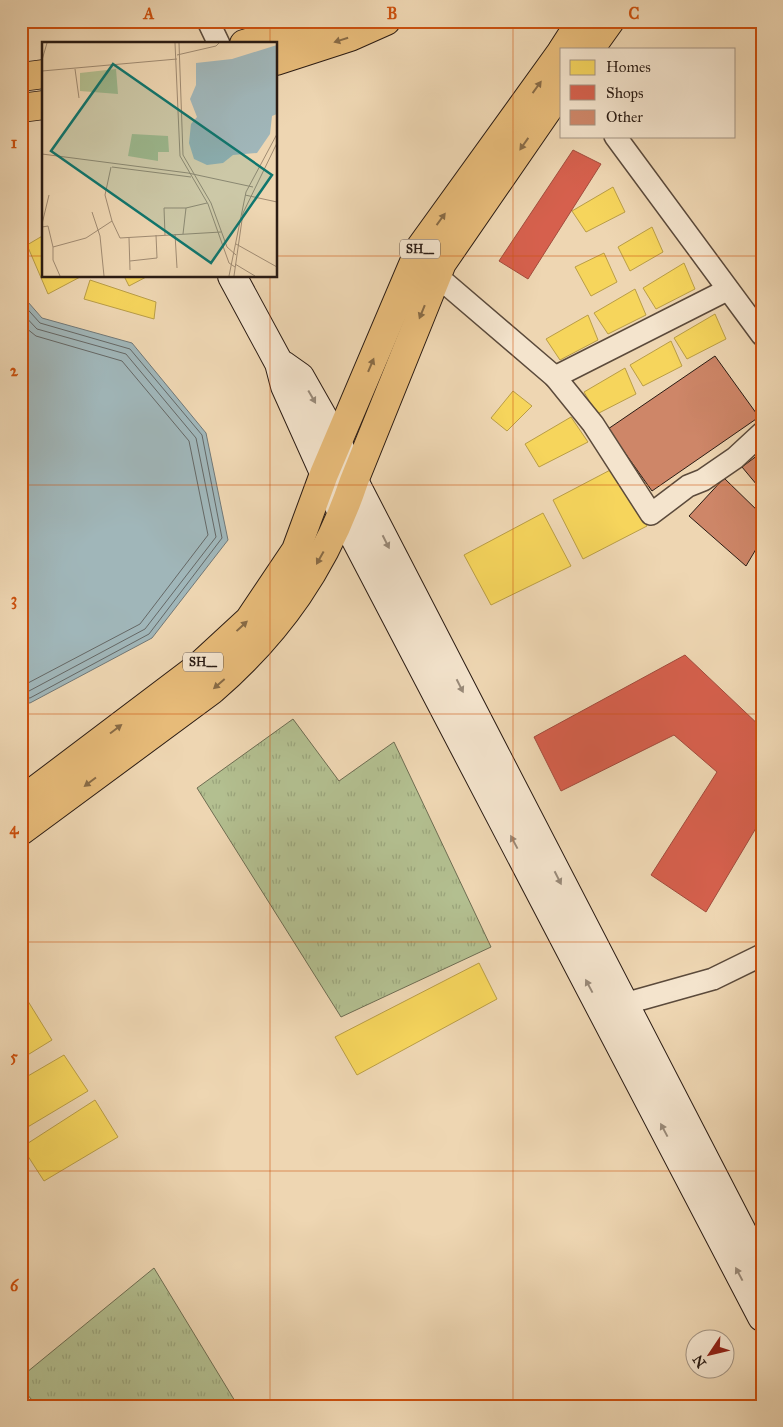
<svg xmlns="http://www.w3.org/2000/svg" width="783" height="1427" font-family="'IM FELL Great Primer',serif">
  <defs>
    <pattern id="park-tufts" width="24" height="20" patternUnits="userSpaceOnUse" patternTransform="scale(1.25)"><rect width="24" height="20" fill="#b3bf90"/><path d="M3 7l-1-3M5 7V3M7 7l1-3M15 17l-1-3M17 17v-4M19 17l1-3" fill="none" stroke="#9aa47b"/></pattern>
  </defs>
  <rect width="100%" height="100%" fill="#eed6b2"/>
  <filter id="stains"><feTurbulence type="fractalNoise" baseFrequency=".004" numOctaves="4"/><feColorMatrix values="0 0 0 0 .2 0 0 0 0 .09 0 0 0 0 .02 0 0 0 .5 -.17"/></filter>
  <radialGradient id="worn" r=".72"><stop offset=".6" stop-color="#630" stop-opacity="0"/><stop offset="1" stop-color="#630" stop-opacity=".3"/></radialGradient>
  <g fill="url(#park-tufts)" stroke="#6e6d52">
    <polygon points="293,719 339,781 394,742 491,947 341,1017 197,788"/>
    <polygon points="154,1268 238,1406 37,1406 21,1387 21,1377"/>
  </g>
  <polygon fill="#a0b6b9" stroke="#717877" points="21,294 42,318 132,343 206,433 228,540 152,638 30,703 21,702"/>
  <g fill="#f6d55c" stroke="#b99d46">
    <polygon points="613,187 625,212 586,232 572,211"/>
    <polygon points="652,227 663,252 630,271 618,247"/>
    <polygon points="44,235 44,276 82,276 48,294 27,245"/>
    <polygon points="604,253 617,282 591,296 575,267"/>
    <polygon points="684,263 695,289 656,309 643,288"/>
    <polygon points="124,276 148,276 129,286"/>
    <polygon points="90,280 156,302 154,319 84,299"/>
    <polygon points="635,289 646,315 608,334 594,313"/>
    <polygon points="715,314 726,339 687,359 674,338"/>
    <polygon points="588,315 598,340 560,360 546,339"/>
    <polygon points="671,341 682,366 643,386 630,365"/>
    <polygon points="625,368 636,394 597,414 584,392"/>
    <polygon points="513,391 532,406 507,431 491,418"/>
    <polygon points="571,417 588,442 539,467 525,444"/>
    <polygon points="616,467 647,526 583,559 553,500"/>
    <polygon points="543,513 571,566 491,605 464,555"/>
    <polygon points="479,963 497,999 357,1075 335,1037"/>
    <polygon points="26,998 52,1040 21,1059 21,1001"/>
    <polygon points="64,1055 88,1091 21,1131 21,1080"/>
    <polygon points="95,1100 118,1137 44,1181 22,1147"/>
  </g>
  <g fill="#d6604d" stroke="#a24b3c">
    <polygon points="573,150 601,164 528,279 499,261"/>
    <polygon points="685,655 762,728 762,818 706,912 651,875 717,772 674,735 561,791 534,737"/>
  </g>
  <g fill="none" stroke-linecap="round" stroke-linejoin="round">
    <g stroke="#656866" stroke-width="1">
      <polyline points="21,302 40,323 130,349 202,435 222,538 149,634 30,698 21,697"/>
      <polyline points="21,312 37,329 126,354 196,438 216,537 145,629 29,691 21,691"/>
      <polyline points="21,324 36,336 122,361 189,441 208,535 140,624 28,683 21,684"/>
    </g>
  </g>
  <g fill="#ce8668" stroke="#2a1b13">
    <polygon points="715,356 759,417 652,491 608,429"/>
    <polygon points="762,452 762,491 742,467"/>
    <polygon points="724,478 762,515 762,539 746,566 689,516"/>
  </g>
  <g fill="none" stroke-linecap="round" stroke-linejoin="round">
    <g stroke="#5b4a3b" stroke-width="24">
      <g id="street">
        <polyline points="208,21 219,44"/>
        <polyline points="615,136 762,335"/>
        <polyline points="437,276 555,377 593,424 651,514 688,486 703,480 735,458 762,433"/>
        <polyline points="555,377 727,290"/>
        <polyline points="624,1004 713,979 762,955"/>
      </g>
    </g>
    <g stroke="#2a1b13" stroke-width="30">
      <g id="secondary">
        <polyline points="232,276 279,363 285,386 343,515 762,1317"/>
        <polyline points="283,365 300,377 338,444 354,481 762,1270"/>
      </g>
    </g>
    <g stroke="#2a1b13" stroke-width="30">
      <g id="primary">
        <polyline points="244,44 321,21"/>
        <polyline points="563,49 581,21"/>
        <polyline points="590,49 610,21"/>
        <polyline points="276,61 350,37 386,21"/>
        <polyline points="21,77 44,74"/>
        <polyline points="21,108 44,105"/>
        <polyline points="21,801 197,668 249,620 296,550 324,474 420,248 562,51"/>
        <path d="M21,831L212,690C279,632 326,565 354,481L442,263L562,89"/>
      </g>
    </g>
    <use href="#street" stroke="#f4e4cd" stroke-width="21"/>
    <use href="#secondary" stroke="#f4e4cd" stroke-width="28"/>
    <use href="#primary" stroke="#e7bb79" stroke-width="28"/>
  </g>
  <defs><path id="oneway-solid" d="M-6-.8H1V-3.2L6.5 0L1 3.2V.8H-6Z" transform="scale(1.25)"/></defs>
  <g fill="#886b46">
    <use href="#oneway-solid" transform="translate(341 40) rotate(162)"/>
    <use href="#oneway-solid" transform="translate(537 87) rotate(-54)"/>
    <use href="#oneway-solid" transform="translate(524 144) rotate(125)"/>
    <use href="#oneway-solid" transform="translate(441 219) rotate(-54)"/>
    <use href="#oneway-solid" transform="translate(422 312) rotate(112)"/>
    <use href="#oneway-solid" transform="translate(371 365) rotate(-67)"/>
    <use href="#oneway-solid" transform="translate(320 558) rotate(119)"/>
    <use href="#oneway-solid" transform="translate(242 626) rotate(-43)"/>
    <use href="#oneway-solid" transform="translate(219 684) rotate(139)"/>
    <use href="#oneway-solid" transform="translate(116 729) rotate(-37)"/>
    <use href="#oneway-solid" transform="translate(90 782) rotate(143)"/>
  </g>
  <g fill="#998a79">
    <use href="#oneway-solid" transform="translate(312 397) rotate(60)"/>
    <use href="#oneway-solid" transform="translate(386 542) rotate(63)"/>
    <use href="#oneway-solid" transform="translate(460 686) rotate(63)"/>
    <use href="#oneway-solid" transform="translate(514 842) rotate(-118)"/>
    <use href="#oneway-solid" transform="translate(558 878) rotate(63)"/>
    <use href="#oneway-solid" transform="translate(589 986) rotate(-118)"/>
    <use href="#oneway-solid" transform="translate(664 1130) rotate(-118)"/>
    <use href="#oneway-solid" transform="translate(739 1274) rotate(-118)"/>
  </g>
  <path fill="none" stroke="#cc500d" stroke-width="1" stroke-opacity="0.55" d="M270,21V44M513,21V1406M21,256H44M276,256H762M270,276V1406M21,485H762M21,714H762M21,942H762M21,1171H762"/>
  <g text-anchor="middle" stroke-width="5" stroke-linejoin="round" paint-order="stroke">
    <g fill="#f4e4cd" stroke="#67574b" stroke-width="1">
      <rect x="400" y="239.5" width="40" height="19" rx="4"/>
      <rect x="183" y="652.5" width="40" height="19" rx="4"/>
    </g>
    <g font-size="12" font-weight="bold" fill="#2a1b13">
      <text x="420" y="253">SH__</text>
      <text x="203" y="666">SH__</text>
    </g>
  </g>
  <g transform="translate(42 42)">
    <rect width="235" height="235" fill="#eed6b2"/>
    <path d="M74,27L76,52L38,49V31ZM90,92L126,94L127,110H116V119L86,114Z" fill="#b3bf90"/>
    <path d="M235,3V72L230,74L228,92L215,111L191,113L181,121L165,123L152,117L147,101L149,82L155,75L148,57L154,43V21L190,17Z" fill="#a0b6b9"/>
    <path fill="none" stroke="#a08b72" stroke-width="1" d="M133,1L138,114L166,162L187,221L193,225M137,1L141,113L169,161L185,205L194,213M135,13L174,4L177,1M0,18L5,1M33,27L37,56M0,29L135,17M0,112L146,131L211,145M70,125L149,135M203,153L235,160M50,170L58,194L62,234M70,179L78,196L179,190M0,182L7,153M0,185L6,184L11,205M133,192L135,226M141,192L144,166M123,193L122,166H144L165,161M87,196L88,228M194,202L235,225M88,219L115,216L114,193M193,222L213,234M18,234L11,218V205L44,196L70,179L63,153L69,125M187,234L204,150L235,92M192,234L201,171L235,101"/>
    <path fill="#0f766e" fill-opacity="0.15" stroke="#0f766e" stroke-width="2.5" d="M71,22L230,133L169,221L9,109Z"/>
    <rect width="235" height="235" fill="none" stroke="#2a1b13" stroke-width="2.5"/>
  </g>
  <rect width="783" height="1427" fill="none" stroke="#eed6b2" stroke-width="55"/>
  <rect x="560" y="48" width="175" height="90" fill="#f4e4cd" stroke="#a39483"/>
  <rect x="570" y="60" width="25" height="15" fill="#f6d55c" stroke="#a39483"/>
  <text x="606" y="72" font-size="15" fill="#2a1b13">Homes</text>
  <rect x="570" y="85" width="25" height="15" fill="#d6604d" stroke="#a39483"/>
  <text x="606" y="98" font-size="15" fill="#2a1b13">Shops</text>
  <rect x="570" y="110" width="25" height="15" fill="#ce8668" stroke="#a39483"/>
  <text x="606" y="122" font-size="15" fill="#2a1b13">Other</text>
  <g transform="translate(710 1354) rotate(235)"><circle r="24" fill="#f4e4cd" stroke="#a39483"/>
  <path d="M0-4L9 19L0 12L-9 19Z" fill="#8f2418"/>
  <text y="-8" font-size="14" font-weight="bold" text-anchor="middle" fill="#2a1b13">N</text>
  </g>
  <rect x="28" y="28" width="728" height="1372" fill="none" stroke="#cc500d" stroke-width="2"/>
  <g font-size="16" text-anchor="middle" font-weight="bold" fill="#cc500d">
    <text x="149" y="19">A</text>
    <text x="392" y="19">B</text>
    <text x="634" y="19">C</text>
    <text x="14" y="148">1</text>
    <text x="14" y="376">2</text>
    <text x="14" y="605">3</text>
    <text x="14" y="834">4</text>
    <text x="14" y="1062">5</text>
    <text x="14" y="1291">6</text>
  </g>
  <rect width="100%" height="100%" filter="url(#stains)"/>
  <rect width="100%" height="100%" fill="url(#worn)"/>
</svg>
